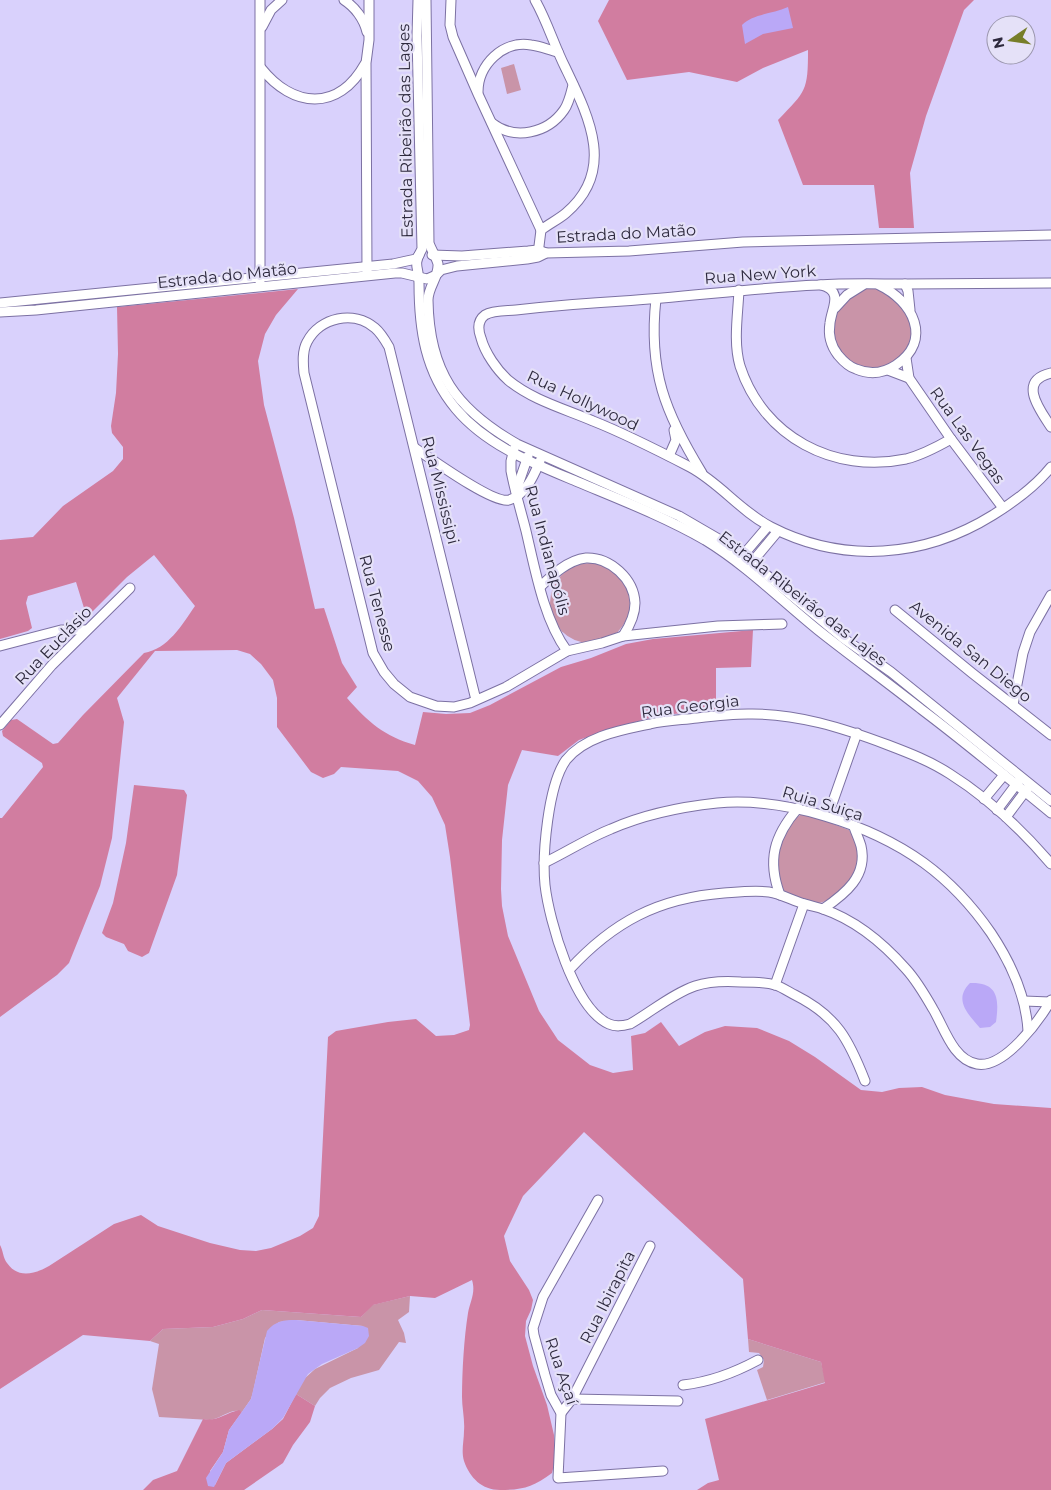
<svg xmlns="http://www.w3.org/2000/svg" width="1051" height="1490" font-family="Montserrat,sans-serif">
  <rect width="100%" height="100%" fill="#d9d1fc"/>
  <g fill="#c994a8">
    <polygon points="514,64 521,90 507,94 501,68"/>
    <path d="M863,289C879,287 886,292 897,302C900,305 906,309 908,313C909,316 910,321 910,324C919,362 870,382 843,358C837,353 833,338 830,330L840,303Z"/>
    <circle cx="590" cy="603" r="40"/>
    <path d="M802,814H807L849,830C865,854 857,878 835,895C830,898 824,903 818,903C807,904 794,896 785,892C780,884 776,872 776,862C778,846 787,821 802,814Z"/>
    <path d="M410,1296L409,1312L398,1320L404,1333L406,1343L399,1342L379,1370L351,1378L330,1388L320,1398L315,1406L296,1394L303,1380L315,1369L358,1348L363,1326L296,1320L279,1322L265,1338L253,1392L251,1399L242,1412C233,1407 220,1419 210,1420L159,1417L152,1389L159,1344L150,1341L163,1329L213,1327L243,1319L262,1310L361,1317L372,1305Z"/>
    <polygon points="748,1339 821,1362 826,1382 767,1400 757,1370 763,1367 764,1360 759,1353 749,1352"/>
  </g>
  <g fill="#d17da0">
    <path d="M609,0H974L964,10L926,116L910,173L914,228H879L874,185H803L778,120C806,91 808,91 808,50L763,68L737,82L689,72L627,80L598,21Z"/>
    <path d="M298,289L276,315L265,334L258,361L264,405L294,518L315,609L324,608L342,663L357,687L347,698C368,722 384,736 415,745L423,712L446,714L470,713L490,705L561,667L591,658L626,644L653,639L753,630L751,667L716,668V709L657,716L607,730L579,740L558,756L522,750L508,785L502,840L501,889L502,906L508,936L539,1011L558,1040L590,1065L613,1073L633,1070L631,1036L645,1033L661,1022L679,1046L705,1032L725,1026L757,1028L789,1041L815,1057L861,1090L882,1092L899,1088L922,1087L945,1095L994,1104L1051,1108V1490H697L708,1483L719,1480L705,1419L825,1383L821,1362L748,1339L743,1279L584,1132L523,1196L504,1236L510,1261L529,1290L533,1300L531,1310L526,1321L525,1336L533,1366L547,1405L554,1435L555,1461L552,1473C533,1487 523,1490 500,1490C482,1490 470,1478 464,1461C461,1451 464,1441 464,1431C465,1420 462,1408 462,1397C462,1371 464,1338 468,1313C470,1301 476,1293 472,1280L435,1298L410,1296L373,1305L361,1317L262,1310L243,1319L213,1327L163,1329L150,1341L83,1335L0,1389V1245C3,1250 3,1258 7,1263C18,1279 35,1274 49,1266L114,1224L141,1215L158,1226L210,1243L240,1250L256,1251L271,1248L300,1236L313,1228L319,1216L328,1037L336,1031L388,1022L416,1019L436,1036L454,1035L469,1030L470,1025L450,857L445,825L432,797L418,781L398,771L341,767L334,774L323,778L311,772L277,727V698L273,680L261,664L250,654L237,650L155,651L117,698L124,722L112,838L100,886L69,963L57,975L0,1017V818H2L43,767L42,763L3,736L2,731L11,720L17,719L53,744L58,743L83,715L144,653C168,649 182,625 195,606L154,555L127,577L92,612L84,608L76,582L28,596L26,603L32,628L28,631L0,639V540L33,537L63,506L113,471L123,459V447L112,433L111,426L116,393L118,354L117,307Z"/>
    <polygon points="134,785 184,790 187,795 177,875 149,953 142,957 128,951 124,944 106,937 102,933 113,903 126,843"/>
    <path d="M296,1394L315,1406L310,1422L293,1445L283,1463L244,1490H143L153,1480L177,1471L203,1419C217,1422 225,1413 239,1410L242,1412L229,1430L223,1452L210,1471L215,1485L226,1463L272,1429L283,1419Z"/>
  </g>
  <g fill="#baa8f7">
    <path d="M788,7L793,28L763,34L745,44L742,25C753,14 772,14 788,7Z"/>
    <path d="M970,983C999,982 999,1000 996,1022L990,1027L980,1028C968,1014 953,1000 970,983Z"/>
    <path d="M296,1320L363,1326L368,1328L369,1336L365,1343L358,1348L322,1364L308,1374L283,1418L272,1429L226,1463L214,1487L208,1486L206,1478L223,1452L229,1430L251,1399L267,1331C275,1321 284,1320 296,1320Z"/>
  </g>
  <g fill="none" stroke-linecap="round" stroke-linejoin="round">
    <g stroke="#7c71a3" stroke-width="11">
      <g id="minor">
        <path d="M344,0C355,7 364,19 367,32"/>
        <path d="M418,0L417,36L422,249C412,267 419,265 419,283C419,329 425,372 456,409C487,446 535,464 578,482C621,500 665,517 705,540C746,565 781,600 818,630C852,657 887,682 921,709C965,742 1008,778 1051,813"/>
        <path d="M426,0L429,243C431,249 437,259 438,264C439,277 428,287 428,300C429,372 456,409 517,444L679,516L722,541L752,563L843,638L891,672L1051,801"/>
        <path d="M451,0L450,25L453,37L478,94L541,230C549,224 559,219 566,213C617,170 588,115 565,67C554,45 547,21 535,0"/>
        <polyline points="262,27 271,10 282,0"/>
        <path d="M261,68C293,108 338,112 365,64"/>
        <path d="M478,92C478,65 503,40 531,45C540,46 549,50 558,52"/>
        <path d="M492,123C515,141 548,133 564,110C569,103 571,93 573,85"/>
        <polyline points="538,254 541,230"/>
        <polyline points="432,255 462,256 528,251 538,250 546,253"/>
        <polyline points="367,272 366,63 369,40 369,0"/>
        <polyline points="260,281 260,0"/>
        <path d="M1051,283C1003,283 954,284 906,284C877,284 847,283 818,285C752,288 688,297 623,301C587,303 552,306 516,310C506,311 493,310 485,315C477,321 478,330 481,338C485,353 497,370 508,380C532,400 565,409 593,421C626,434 659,451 690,467C720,483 740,511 771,527C843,564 924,558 993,515C1014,502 1035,487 1051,467"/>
        <polyline points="905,284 908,291 910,310"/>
        <path d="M821,285C844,291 832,307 830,323C828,335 831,346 838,355C843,361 849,367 856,369C870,375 884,373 896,365C933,340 913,301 879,285"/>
        <path d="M739,290C738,314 733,342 740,366C763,437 834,474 906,459C922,455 937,447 951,439"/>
        <path d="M656,299C648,370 665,413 702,473"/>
        <polyline points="0,303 393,264 416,259 419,255"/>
        <polyline points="835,308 847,295 863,285"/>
        <polyline points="0,312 36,310 395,273 402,273 427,279 436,275 441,270 457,266 527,259 538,257 546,253 629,251 743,242 1051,235"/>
        <polyline points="906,358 909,378 951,439 1003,508"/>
        <polyline points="888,370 909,378"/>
        <path d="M1051,373C1017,381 1040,410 1051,427"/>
        <path d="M415,448C430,458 493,504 509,500C526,495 534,475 540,461"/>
        <path d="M514,449L511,461V471C515,492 521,511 526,531C535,569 544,620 567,651"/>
        <polyline points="669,456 676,440 674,430"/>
        <polyline points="516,491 528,456"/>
        <polyline points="739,560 768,526"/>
        <polyline points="748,567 778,531"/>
        <path d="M540,587C552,575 568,560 586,558C610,557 634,579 635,603C635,615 629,627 623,636"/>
        <polyline points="895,610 972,673 1051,735"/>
        <polyline points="0,646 61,630 86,630"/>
        <path d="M476,700L389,347C385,340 381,333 375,328C354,310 320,317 307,342C302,351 303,363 304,373L373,653L384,672L394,684L410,697L436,706L454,707L470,703L506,687L567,651L602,643L623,636L718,626L782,624"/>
        <polyline points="1013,705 1023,653 1030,632 1051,595"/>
        <polyline points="0,725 52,665 130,588"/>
        <polyline points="984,799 1004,775"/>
        <polyline points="832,804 857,733"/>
        <polyline points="997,810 1018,782"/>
        <polyline points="1006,817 1027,789"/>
        <path d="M544,863C567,852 588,838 611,829C645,814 680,807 717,803C784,797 870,824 924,863C950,882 973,907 991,933C1011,963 1026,995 1028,1031"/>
        <path d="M780,895C767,860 774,836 798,808"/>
        <path d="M823,909C845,894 868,876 861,846C859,839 856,833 854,827"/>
        <path d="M569,970C613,922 658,898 724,893C738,892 755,890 769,892C782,894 793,901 805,904C811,906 817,907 823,909C855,920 884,944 906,969C917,981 925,995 933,1009C944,1027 953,1060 977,1064C1004,1069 1039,1021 1051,1000"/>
        <polyline points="775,985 804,904"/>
        <polyline points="1024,1001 1050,1002"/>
        <path d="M865,1081C849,1040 837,1016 795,995C789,992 782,987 775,985C765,982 751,982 741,982C726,981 710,981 695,986C672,994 651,1012 630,1024C622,1026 616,1027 609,1024C574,1009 549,920 545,885C542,855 548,785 566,760C585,736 622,730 650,724C666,720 681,720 697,718C714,716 731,714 748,714C796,713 843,728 888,745C909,753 930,761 950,774C988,798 1022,830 1051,864"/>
        <polyline points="598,1200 543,1297 533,1328 534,1335 545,1375 551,1395 561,1413 558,1478 663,1471"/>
        <path d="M683,1385C710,1382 734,1373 758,1360"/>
        <polyline points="572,1399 678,1401"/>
        <polyline points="561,1413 572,1399 650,1246"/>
      </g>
    </g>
    <use href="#minor" stroke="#fff" stroke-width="9"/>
  </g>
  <g text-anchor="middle" stroke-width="4.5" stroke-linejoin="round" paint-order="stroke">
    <g font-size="16" fill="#2d293d" stroke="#e5e1f8">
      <text transform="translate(405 131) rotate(-91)" y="6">Estrada Ribeirão das Lages</text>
      <text transform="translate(626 233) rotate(-3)" y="6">Estrada do Matão</text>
      <text transform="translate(760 274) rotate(-4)" y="6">Rua New York</text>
      <text transform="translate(227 275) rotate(-6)" y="6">Estrada do Matão</text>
      <text transform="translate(583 400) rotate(25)" y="6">Rua Hollywood</text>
      <text transform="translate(968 435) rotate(54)" y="6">Rua Las Vegas</text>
      <text transform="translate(441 490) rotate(76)" y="6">Rua Mississipi</text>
      <text transform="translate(548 550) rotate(75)" y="6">Rua Indianapólis</text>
      <text transform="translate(803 598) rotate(38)" y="6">Estrada Ribeirão das Lajes</text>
      <text transform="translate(378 603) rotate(75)" y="6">Rua Tenesse</text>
      <text transform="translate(53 645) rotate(-46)" y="6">Rua Euclásio</text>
      <text transform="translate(971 651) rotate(39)" y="6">Avenida San Diego</text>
      <text transform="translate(690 706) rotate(-7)" y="6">Rua Georgia</text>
      <text transform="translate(823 803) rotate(17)" y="6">Ruia Suiça</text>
      <text transform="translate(607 1297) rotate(-63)" y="6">Rua Ibirapita</text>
      <text transform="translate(562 1371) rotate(71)" y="6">Rua Açaí</text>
    </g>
  </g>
  <g transform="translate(1011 40) rotate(257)"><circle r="24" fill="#e5e1f8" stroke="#9b97ad"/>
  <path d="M0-4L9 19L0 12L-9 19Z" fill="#777e29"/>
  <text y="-8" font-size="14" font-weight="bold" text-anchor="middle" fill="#2d293d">N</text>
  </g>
</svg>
